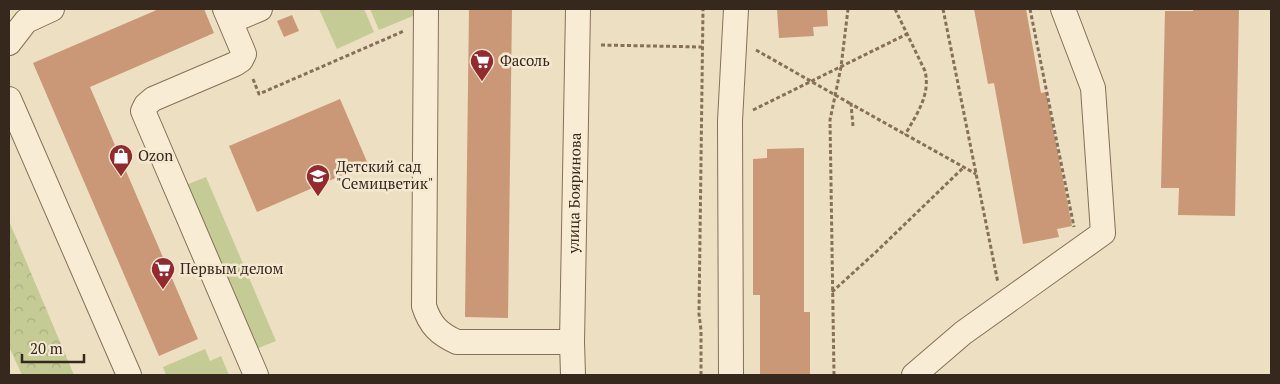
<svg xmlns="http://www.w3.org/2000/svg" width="1280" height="384" font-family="'PT Serif',serif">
  <defs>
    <pattern id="forest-crowns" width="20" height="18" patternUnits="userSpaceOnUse" patternTransform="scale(1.25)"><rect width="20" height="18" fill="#c5cb95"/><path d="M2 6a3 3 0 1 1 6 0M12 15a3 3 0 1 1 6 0" fill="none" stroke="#aaae80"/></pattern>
  </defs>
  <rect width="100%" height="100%" fill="#eddfc1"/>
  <polygon fill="url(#forest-crowns)" points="9,221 74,375 22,375 9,347"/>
  <g fill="#c5cb95">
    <polygon points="319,9 364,9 374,32 337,49"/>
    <polygon points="370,9 414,9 413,16 379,30"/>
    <polygon points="206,177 276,341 256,349 186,185"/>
    <polygon points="205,349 210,361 221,356 229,375 166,375 163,367"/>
  </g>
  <g fill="#ca9877">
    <polygon points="159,9 204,9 214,33 90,87 198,339 159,356 33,63"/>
    <polygon points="469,9 512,9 508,318 465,317"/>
    <polygon points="777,9 827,9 828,26 813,27 814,36 779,38"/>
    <polygon points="974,9 1026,9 1041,93 1046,92 1072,226 1057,229 1059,237 1023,244 994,83 988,84"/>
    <polygon points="1193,9 1239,9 1235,216 1178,215 1179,188 1161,188 1165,11 1193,11"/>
    <polygon points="292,15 299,31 284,37 277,21"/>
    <polygon points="340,99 368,164 257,212 229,146"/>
    <polygon points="804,148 804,312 810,312 810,375 760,375 760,295 753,295 753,159 767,158 767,149"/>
  </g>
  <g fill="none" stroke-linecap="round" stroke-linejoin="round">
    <g stroke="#867059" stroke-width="26">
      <g id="minor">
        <polyline points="225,9 242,49 244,54 241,60 235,64 153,99 146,105 143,111 256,375"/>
        <path d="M426,9L424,306C430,325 439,334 457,342H572"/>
        <polyline points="231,21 260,9"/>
        <polyline points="9,43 26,21 52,9"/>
        <polyline points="9,99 129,375"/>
        <path id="s1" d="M573,375L572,342L578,9"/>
        <polyline points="731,375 730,121 736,9"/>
        <polyline points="914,375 963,333 1103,233 1093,88 1063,9"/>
      </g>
    </g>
    <g stroke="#867059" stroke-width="3" stroke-dasharray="4 2.5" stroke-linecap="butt">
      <path d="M895,9L925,71C931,95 916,115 905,135"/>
      <polyline points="943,9 998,283"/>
      <polyline points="1030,9 1074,227"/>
      <polyline points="601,45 702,47"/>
      <polyline points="756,50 851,104"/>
      <polyline points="253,79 259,94 404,31"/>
      <polyline points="753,110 907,34"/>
      <polyline points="853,126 851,104 976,174"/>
      <polyline points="235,273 251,266"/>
      <polyline points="832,292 877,251 963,168"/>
      <polyline points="701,375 701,330 699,314 703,9"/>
      <polyline points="834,375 830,120 841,67 848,9"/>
    </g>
    <use href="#minor" stroke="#f8ecd4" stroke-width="24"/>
  </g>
  <defs>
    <g id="supermarket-pin" transform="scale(1.25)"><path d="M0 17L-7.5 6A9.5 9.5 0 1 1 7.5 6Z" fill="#942a2d" stroke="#f4e9d0"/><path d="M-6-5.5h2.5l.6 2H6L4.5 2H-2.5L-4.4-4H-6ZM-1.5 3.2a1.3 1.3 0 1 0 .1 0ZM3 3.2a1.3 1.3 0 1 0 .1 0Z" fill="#fff"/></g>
    <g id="shop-pin" transform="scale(1.25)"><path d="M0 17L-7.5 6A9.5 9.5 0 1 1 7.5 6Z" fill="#942a2d" stroke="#f4e9d0"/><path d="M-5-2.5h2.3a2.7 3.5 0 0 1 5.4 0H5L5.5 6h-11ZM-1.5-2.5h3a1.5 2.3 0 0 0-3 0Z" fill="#fff"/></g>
    <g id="school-pin" transform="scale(1.25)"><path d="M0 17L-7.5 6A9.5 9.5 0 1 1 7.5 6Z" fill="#942a2d" stroke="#f4e9d0"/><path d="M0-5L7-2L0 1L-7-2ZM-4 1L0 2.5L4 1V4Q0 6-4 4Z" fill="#fff"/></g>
  </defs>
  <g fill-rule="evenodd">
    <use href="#supermarket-pin" x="482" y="61"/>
    <use href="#shop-pin" x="121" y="156"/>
    <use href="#school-pin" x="318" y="176"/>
    <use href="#supermarket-pin" x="163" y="269"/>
  </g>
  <g text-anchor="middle" stroke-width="5" stroke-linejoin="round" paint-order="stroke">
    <g font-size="15" fill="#36281d" stroke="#f4e9d0" text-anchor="start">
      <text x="500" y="66">Фасоль</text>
      <text x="138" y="161">Ozon</text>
      <text x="336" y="172">Детский сад<tspan x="336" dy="17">"Семицветик"</tspan></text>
      <text x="180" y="274">Первым делом</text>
    </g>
    <g font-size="15" fill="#36281d" stroke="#f4e9d0">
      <text dy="5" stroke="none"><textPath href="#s1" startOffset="182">улица Бояринова</textPath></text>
    </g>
  </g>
  <rect width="1280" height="384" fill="none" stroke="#36281d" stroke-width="20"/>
  <path d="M22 354v8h62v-8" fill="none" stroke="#36281d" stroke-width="2.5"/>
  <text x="30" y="354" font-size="15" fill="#36281d" stroke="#f4e9d0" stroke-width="4" paint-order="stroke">20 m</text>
</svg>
